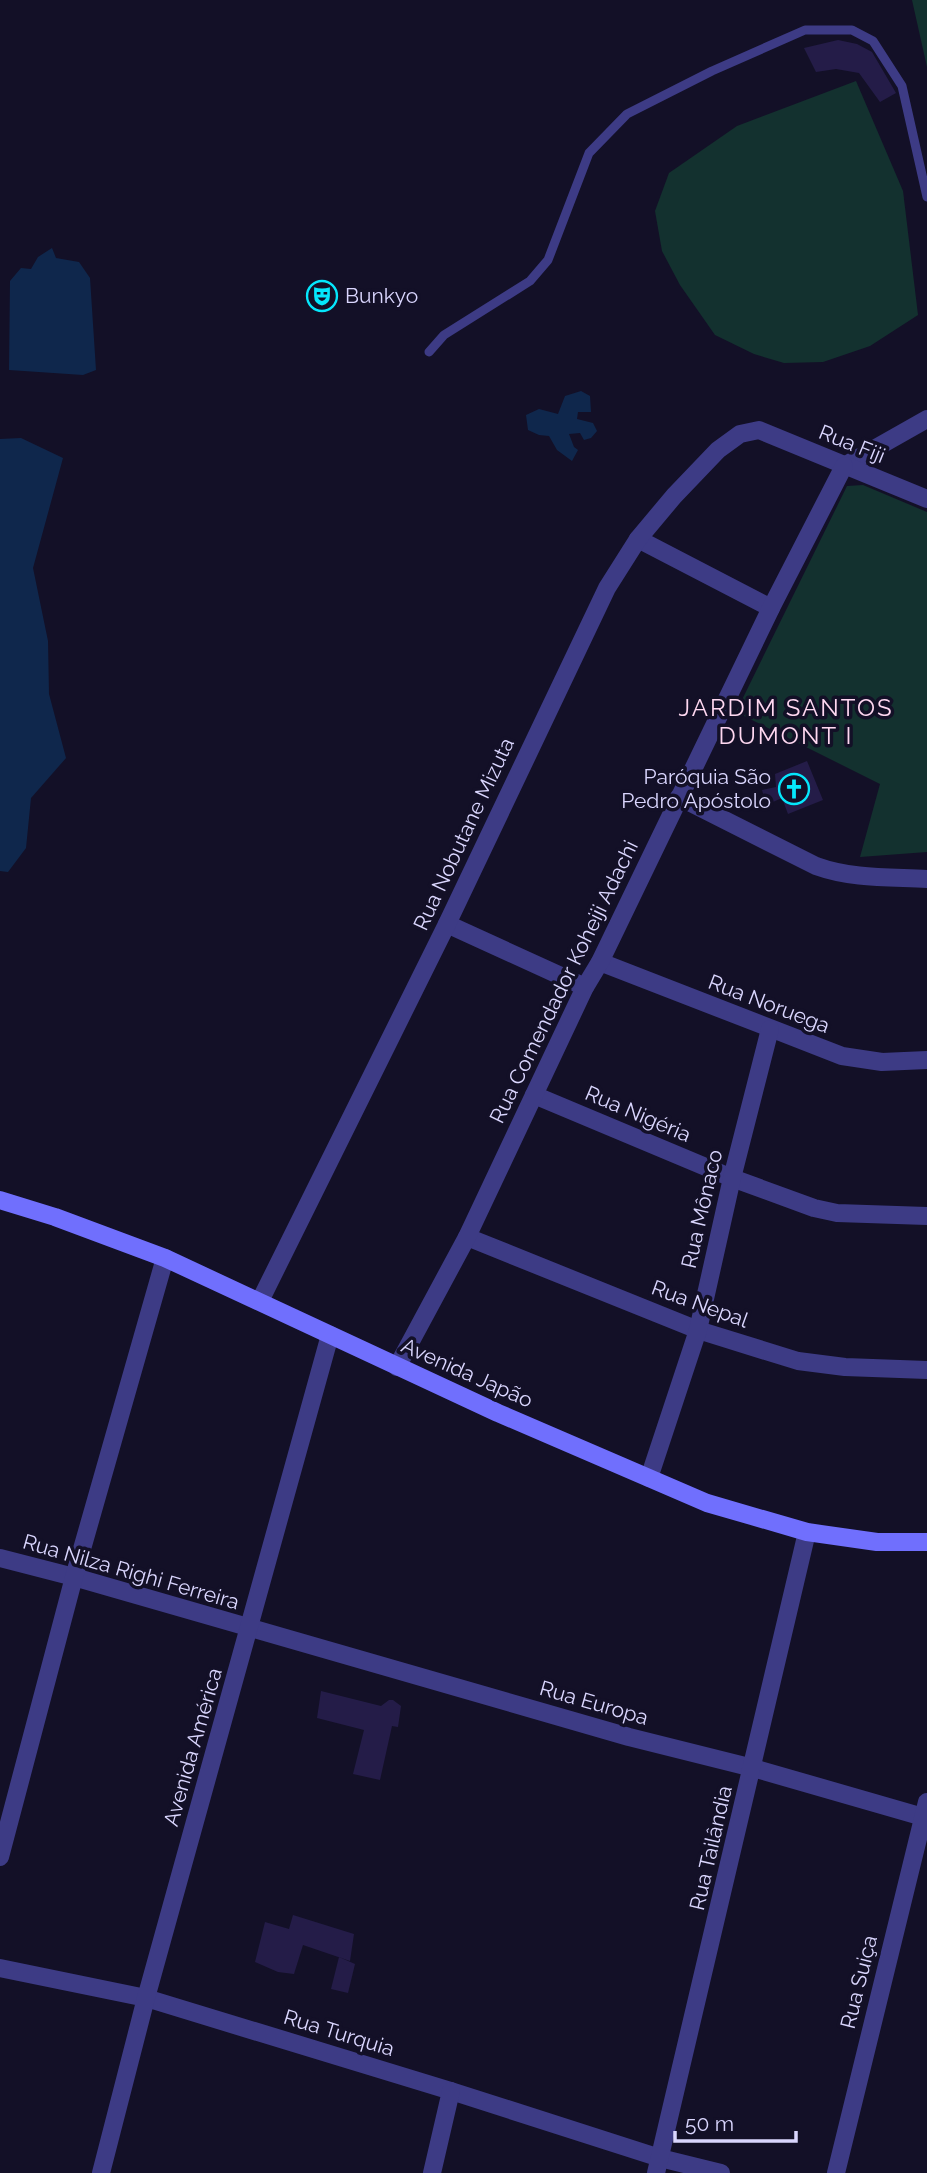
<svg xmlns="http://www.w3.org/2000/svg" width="927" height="2173" font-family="Raleway,sans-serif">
  <rect width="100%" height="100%" fill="#131027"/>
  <g fill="#13312f">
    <polygon points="912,0 927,0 927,67"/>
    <polygon points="856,81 903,191 918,315 870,346 823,362 784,363 754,354 715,335 680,285 662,251 655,211 669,173 737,126"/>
    <polygon points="863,485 927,512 927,852 860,857 880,784 736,712 847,486"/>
  </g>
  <g fill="#0f274c">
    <polygon points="52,248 56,258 79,262 90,278 96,370 83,375 9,370 10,281 21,268 31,269 38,257"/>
    <polygon points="581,391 590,396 591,412 578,412 577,419 593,423 597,431 591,438 584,440 580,433 569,434 574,447 578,450 572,461 557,450 549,436 539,435 528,430 526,415 539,409 558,414 565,396"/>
    <polygon points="21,438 63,458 33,568 48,641 49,694 66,758 31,798 26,848 8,872 0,871 0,439"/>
  </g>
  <g fill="#241c48">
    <polygon points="838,40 857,44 872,52 896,93 880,102 859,73 836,69 816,72 804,48"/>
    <polygon points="807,761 823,800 788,814 782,798 766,805 762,790 776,787 775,774"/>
    <polygon points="321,1691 381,1706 389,1700 393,1700 401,1706 398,1727 392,1726 380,1780 353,1774 364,1730 317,1718"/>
    <polygon points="293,1915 354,1934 350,1961 303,1945 294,1974 278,1972 255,1962 265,1922 289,1929"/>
    <polygon points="339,1957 355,1964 348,1993 331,1989"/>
  </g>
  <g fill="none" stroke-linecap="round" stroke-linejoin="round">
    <polyline stroke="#3d3b85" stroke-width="9" points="429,352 444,335 530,281 548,260 589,153 627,114 712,71 805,30 852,30 873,41 902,86 927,197"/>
    <g stroke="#3d3b85" stroke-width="18">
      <polyline points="844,466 927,419"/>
      <polyline points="638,539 771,608"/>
      <path d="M679,797L816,866C852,879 889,877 927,879"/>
      <polyline points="447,924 585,987"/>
      <polyline points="600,962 842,1056 882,1062 927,1060"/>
      <polyline points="534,1095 732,1178 814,1208 837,1213 927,1216"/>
      <polyline points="467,1237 698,1330 798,1361 845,1367 927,1370"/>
      <polyline points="260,1301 447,924 607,588 638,539 674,496 718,450 740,434 759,430 927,499"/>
      <polyline points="397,1367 467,1237 585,987 600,962 771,608 844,466"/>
      <polyline points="649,1478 698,1330 732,1178 770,1029"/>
      <polyline points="0,1558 74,1577 629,1737 753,1768 927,1818"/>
      <polyline points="0,1857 74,1577 165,1258"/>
      <polyline points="0,1968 146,1998 451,2091 660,2158 721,2173"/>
      <polyline points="101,2173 146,1998 330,1335"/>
      <polyline points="432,2173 451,2091"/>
      <polyline points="656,2173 807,1532"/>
      <polyline points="836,2173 927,1802"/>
    </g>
    <polyline stroke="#706ffd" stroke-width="18" points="0,1200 55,1217 165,1258 498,1413 707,1503 807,1532 877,1542 927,1542"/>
  </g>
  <defs>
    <g id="theatre-ring" transform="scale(1.575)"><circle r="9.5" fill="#131027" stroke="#05e7fc" stroke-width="1.5"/><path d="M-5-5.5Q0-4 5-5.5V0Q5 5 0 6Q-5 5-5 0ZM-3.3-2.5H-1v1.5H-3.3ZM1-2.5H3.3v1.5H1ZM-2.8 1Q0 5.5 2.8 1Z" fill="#05e7fc"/></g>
    <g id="church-ring" transform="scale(1.575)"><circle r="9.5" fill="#131027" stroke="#05e7fc" stroke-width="1.5"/><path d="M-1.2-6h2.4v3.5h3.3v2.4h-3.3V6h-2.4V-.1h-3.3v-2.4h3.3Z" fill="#05e7fc"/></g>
  </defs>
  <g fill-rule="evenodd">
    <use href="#theatre-ring" x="322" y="296"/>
    <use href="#church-ring" x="794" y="789"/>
  </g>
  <g text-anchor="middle" stroke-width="7" stroke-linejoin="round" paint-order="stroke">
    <g font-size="21" fill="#dad6fe" stroke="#131027" text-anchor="start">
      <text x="345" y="303">Bunkyo</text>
      <text x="771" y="784" text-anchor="end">Paróquia São<tspan x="771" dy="24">Pedro Apóstolo</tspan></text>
    </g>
    <g font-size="21" fill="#dad6fe" stroke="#131027">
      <text transform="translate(852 444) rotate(22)" y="7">Rua Fiji</text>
      <text transform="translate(464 834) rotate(-65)" y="7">Rua Nobutane Mizuta</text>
      <text transform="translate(564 982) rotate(-64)" y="7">Rua Comendador Koheiji Adachi</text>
      <text transform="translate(769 1004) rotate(21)" y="7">Rua Noruega</text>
      <text transform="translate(638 1114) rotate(23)" y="7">Rua Nigéria</text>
      <text transform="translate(702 1209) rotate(-77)" y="7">Rua Mônaco</text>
      <text transform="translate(700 1304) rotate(20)" y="7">Rua Nepal</text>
      <text transform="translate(467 1373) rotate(24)" y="7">Avenida Japão</text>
      <text transform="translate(131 1572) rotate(16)" y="7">Rua Nilza Righi Ferreira</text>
      <text transform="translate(594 1703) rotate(16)" y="7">Rua Europa</text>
      <text transform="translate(193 1747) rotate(-74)" y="7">Avenida América</text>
      <text transform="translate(711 1848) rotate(-77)" y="7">Rua Tailândia</text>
      <text transform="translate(859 1982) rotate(-76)" y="7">Rua Suiça</text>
      <text transform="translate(339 2033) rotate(17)" y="7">Rua Turquia</text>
    </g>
    <g font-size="24" letter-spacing="2" fill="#ffd8f1" stroke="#131027">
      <text x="786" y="716">JARDIM SANTOS<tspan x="786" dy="28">DUMONT I</tspan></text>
    </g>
  </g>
  <path d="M675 2131v10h121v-10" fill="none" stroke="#dad6fe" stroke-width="3.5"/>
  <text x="685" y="2131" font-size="21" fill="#dad6fe" stroke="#131027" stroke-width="5" paint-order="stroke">50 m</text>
</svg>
